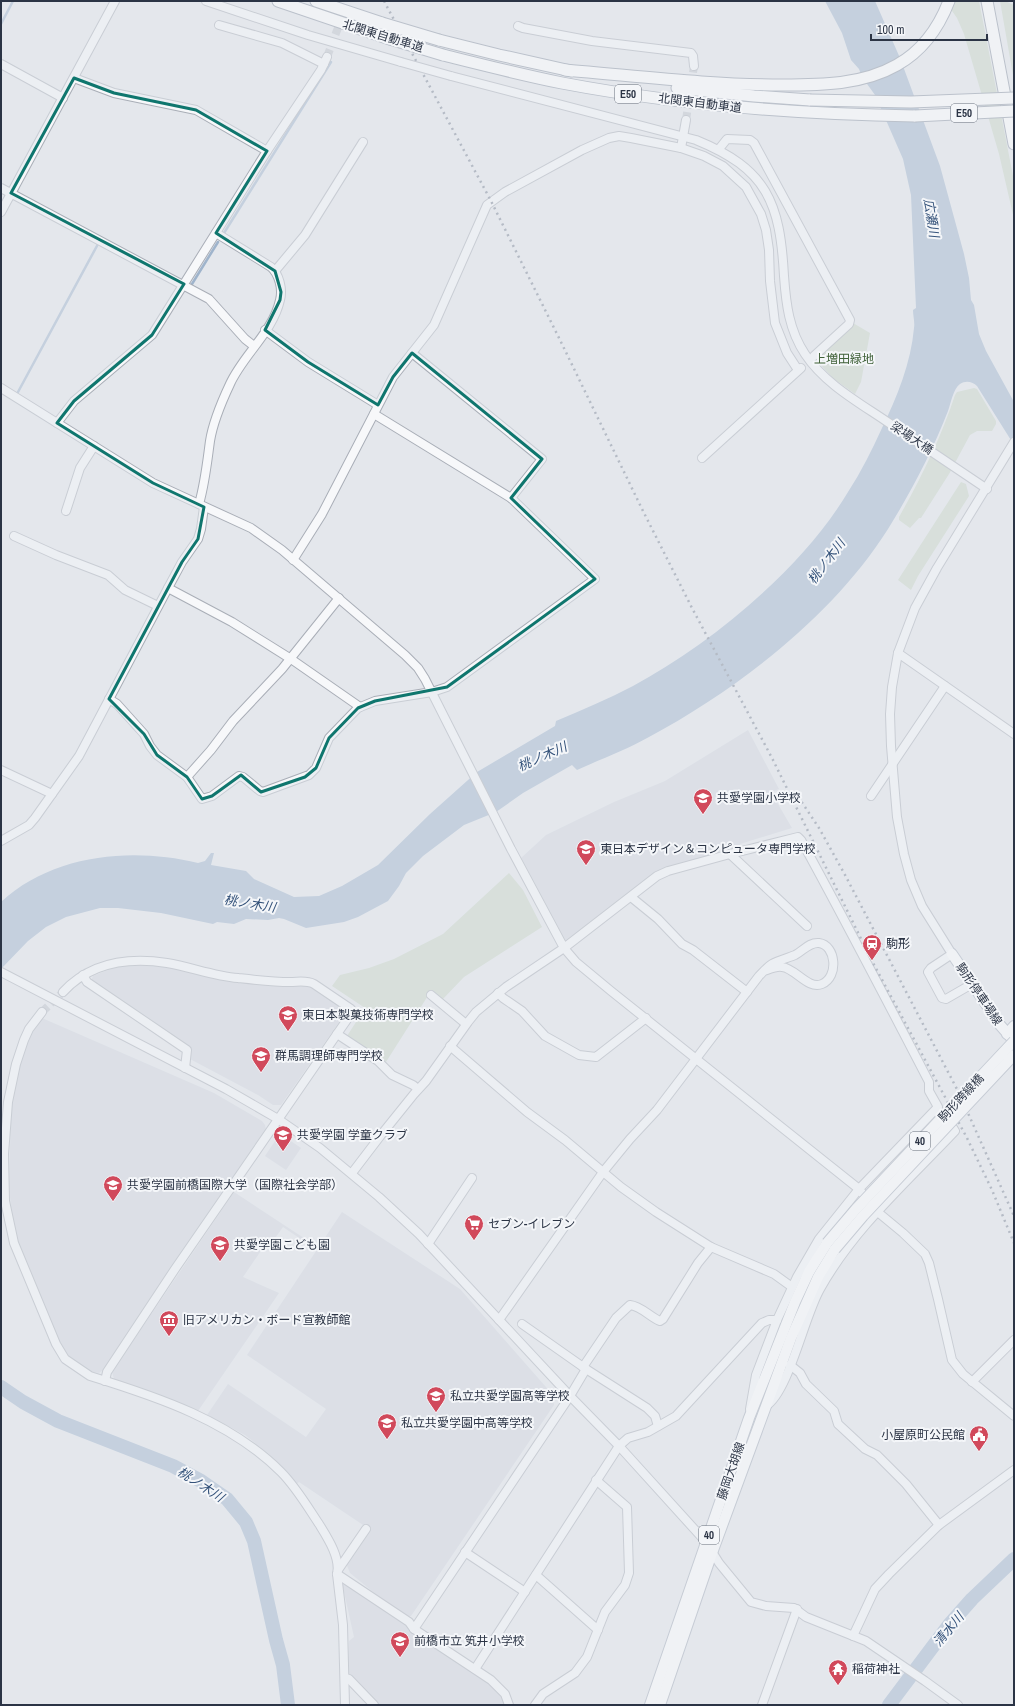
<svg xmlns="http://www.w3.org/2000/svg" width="1015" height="1706" font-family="'Archivo Narrow','Noto Sans JP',sans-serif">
  <rect width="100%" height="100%" fill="#e4e7ec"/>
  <g fill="#d2d6de">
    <polygon points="748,730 779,789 771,792 792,828 740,844 741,848 661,869 565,941 521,858 546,835 614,802 665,781"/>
    <polygon points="139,965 157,965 173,968 204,976 294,986 308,983 347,1011 281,1105 273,1105 258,1095 190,1059 190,1050 91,981 93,976 108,970 122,966"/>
    <polygon points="42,1018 214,1093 262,1121 265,1125 266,1130 103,1370 99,1373 89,1371 68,1357 62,1349 18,1245 12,1217 9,1188 11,1106 19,1064 30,1034"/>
    <polygon points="279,1135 282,1135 301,1148 286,1170 265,1156"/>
    <polygon points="234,1192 313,1244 311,1246 283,1227 273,1241 269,1239 243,1277 279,1293 198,1411 114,1379 112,1372"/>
    <polygon points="342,1212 460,1289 553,1395 554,1405 411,1616 406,1616 384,1601 350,1573 346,1563 369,1529 299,1482 297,1484 269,1454 245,1435 207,1415 228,1384 306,1437 326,1409 247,1355"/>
    <polygon points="342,1583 414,1631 488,1682 502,1696 506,1705 376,1705 348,1674 349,1641 354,1637"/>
  </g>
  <g fill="#c9d6c5">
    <polygon points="945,1 979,1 1014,181 1014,219 999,154 964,34 957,18"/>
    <polygon points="1000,1 1005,1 1014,5 1014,81"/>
    <polygon points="853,323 870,333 861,382 855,394 834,379 815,359"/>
    <path d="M974,388L977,389L996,421V424L992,431H977L970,435L949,474L921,518H919L910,528L899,520V517C921,478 941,438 955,395L957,392Z"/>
    <polygon points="961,482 966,484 969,496 918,576 911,590 898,580"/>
    <polygon points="509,873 523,890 542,927 464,977 442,1000 431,991 386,1062 347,1036 365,1008 332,986 340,975 369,968 394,959 443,934"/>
  </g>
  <path fill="#9fb4cc" d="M825,1H875L900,58L940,166L964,254L969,278L971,300L974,305L979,334L986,351L1014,402V445L977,386C973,382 966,380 960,384C953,389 951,403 948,411C932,452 911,492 888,529C833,616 738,689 649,737C626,750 601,759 577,770L572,765L523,793L496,812L464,825L423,856L406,873L399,886L388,901L358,917L344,922L306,928L284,919L279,918L268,920L246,919L234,924L217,922L213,924L161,913L118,908H100L66,917L46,927L28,941L1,969V902C53,854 132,847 198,863L205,861L211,853H214L211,865L246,871L254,879L294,897L319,896L342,886L378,865L430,814L477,772L555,726L556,721C582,710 608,699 633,686C711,644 802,569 848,492C861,472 872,450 882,428C897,397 911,363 914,328C915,322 913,316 913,310L916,308L911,195L903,159L875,95L862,77L859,69L851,60L842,33Z"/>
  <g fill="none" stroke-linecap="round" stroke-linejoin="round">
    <g stroke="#9fb4cc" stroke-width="2.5">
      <polyline points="1,24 13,1"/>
      <polyline points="224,233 331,62"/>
      <polyline points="192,284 218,242"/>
      <polyline points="18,392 98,244"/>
    </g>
    <g stroke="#9fb4cc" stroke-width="14">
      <polyline points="1,1387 23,1402 58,1421 173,1466 201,1481 227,1499 246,1522 254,1541 276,1640 283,1665 288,1705"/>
      <polyline points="889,1705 949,1625 972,1599 1014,1559"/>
    </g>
    <g stroke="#bfc3cb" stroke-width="8" stroke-dasharray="8 4" stroke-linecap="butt">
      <polyline points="327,57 348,1"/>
      <polyline points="686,120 694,66"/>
      <polyline points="42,1012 63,992"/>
    </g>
    <g stroke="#a9aeb7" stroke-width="10">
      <g id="minor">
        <polyline points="206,1 308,35 401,62"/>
        <polyline points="219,25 282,43 324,64"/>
        <polyline points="518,26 523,28 592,41 691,53 693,56 694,66"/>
        <polyline points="1,64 63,98"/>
        <path d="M451,76L696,140C767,169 780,202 784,276C786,304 789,330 805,354C824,383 858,402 886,421C920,444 953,466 987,489"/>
        <polyline points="74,78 114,93 196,110 267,151"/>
        <polyline points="681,148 686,120"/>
        <polyline points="719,149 727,139 750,140 754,143 850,320 849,324 814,356"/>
        <polyline points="1,188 209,299 245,339 254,346"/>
        <polyline points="1,212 115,1"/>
        <polyline points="275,271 305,235 363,142"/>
        <polyline points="265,330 308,362 378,405"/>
        <polyline points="412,353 542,459 511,498"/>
        <path d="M1,388L153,483L251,528L282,550L405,655L418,668L425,679L511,849L564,948L576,962L611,991L859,1189L938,1107L929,1091V1082C887,1001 845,920 801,840L798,837L730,854L668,871L657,876L564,948L506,987L476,1012L468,1022L426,1081L414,1094L381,1135L352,1173"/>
        <polyline points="57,423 74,401 152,335 267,151 321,70 327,57"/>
        <polyline points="702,458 801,368"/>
        <path d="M199,504C205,483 207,463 210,441C213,422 222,401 230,384C243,355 273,332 280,300C283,289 279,274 271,267L216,233"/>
        <polyline points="66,511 80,468 94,446"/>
        <polyline points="14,536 56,555 108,575 125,590 158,606"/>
        <polyline points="293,560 322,514 393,377 434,325 487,205 505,192 582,150 609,138 619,136 631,138 681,148 704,156 723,166 746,187 761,214 766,230 769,250 770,281 775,323 787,353 798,370"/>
        <polyline points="168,588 232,622 291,659 360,707"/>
        <polyline points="898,653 1014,734"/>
        <polyline points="109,699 117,704 144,734 150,746 157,755 187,777 202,799 212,796 239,776 243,777 260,791 263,792 309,775 316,768 329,738 358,708 375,701 432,692 447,687 595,579 511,498 374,414"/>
        <polyline points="1,770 52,794"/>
        <polyline points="187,777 211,750 233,721 282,669 339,598"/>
        <polyline points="871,796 945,686"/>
        <polyline points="1,841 29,825 35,818 79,756 168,588 182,562 198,539 201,529 204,507"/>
        <polyline points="730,854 807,926"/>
        <polyline points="631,897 658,919 682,944 693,950 747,992"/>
        <polyline points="1,972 226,1089 278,1119 320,1148 379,1197 419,1234 570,1396 619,1446 706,1542 719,1563 751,1602 766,1606 794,1608 806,1617 866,1641 925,1681 958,1705"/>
        <polyline points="83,975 87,982 187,1050 185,1068"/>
        <polyline points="972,984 946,999 942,998 928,972 931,968 952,954 922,906 911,880 904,854 897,817 891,746 890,714 892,687 898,653 915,608 937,568 1014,442"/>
        <path d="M63,992C90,963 128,957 167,963C191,967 214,976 238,978C256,980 273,982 290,982C299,982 306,980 314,984L351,1009V1014L337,1034L175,1269L107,1372L105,1381"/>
        <polyline points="498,993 503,998 522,1011 545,1036 579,1055 596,1057 646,1018"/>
        <polyline points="431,995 466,1024"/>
        <path d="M42,1012L29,1029L24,1040L16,1064L8,1102L4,1154L5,1201L14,1243L56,1344L65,1359L90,1376C158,1397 230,1421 281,1472C296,1487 307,1506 319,1524C327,1537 341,1558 337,1574L343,1625L345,1705"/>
        <polyline points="337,1034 378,1061 392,1075 413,1085 418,1089"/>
        <polyline points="450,1046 527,1112 565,1140 621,1187 656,1212 711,1247 774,1274 792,1287"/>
        <polyline points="428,1244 472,1178"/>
        <path d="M499,1320L603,1172L630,1139L657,1110L759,976C763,972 767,967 772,964C779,960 788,958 795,955C803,951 809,942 819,943C836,945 839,977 822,984C808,990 795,968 782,967C776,966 770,969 764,971"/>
        <polyline points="522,1324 586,1369 647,1408 655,1416 658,1426"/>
        <polyline points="790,1365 800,1373 806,1384 834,1411 838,1424 865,1449 877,1455 906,1484 939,1525"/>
        <path d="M583,1367L616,1318L630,1305C641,1306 650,1317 660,1321L663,1319L698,1263L711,1247"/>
        <polyline points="972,1382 1014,1340"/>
        <path d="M766,1406C789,1391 804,1317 820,1289C854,1228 908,1181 955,1131L947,1118"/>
        <polyline points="750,1409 756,1375 777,1320 797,1277 819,1239 859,1189 874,1209 903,1233 925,1254 929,1263 938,1299 952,1360 963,1374 1014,1416"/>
        <polyline points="465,1552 525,1592"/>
        <polyline points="338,1570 366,1529"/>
        <polyline points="337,1574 409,1622 414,1629 491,1680 505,1694 509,1705"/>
        <polyline points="536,1575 598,1630"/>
        <polyline points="414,1629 570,1396 586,1369"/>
        <polyline points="853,1636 875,1589 889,1574 939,1525 1014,1470"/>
        <polyline points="475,1669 619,1446 628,1438 648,1432 676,1416 762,1323 769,1320 777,1320"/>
        <polyline points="345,1678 349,1679 374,1705"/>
        <polyline points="535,1705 543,1694 575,1673 587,1657 605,1612 625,1585 629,1573 627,1507 596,1480"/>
        <polyline points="762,1705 797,1609"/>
      </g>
    </g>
    <g stroke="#a3abb8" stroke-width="12">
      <g id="major">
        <polyline points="952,954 1000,1025 1014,1041"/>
        <polyline points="1007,1034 1014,1026"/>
        <polyline points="650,1705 749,1418 795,1302 809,1272 827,1243"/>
        <polyline points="660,1705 712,1553 791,1338 818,1277 835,1249"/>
      </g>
    </g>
    <g stroke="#8b94a3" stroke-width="13">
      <g id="highway">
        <polyline points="278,1 390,39"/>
        <polyline points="316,1 382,23"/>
        <polyline points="987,1 1014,144"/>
        <polyline points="439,40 499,55 571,71"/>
        <path d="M443,55C483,65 522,75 562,83C678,105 796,114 915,116"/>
        <path d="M565,70C638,76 710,85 782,85C821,85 862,85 897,65C922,51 939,27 949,1"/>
        <polyline points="677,88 754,96 810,100"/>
      </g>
    </g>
    <use href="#minor" stroke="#f7f8fa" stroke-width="8"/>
    <use href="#major" stroke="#fff" stroke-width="10"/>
    <use href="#highway" stroke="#fff" stroke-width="11"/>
    <g stroke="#7d8696" stroke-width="2.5" stroke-dasharray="2 4" stroke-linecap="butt">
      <polyline points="384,1 491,201 561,342 643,511 692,608 772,758 872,961 967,1138 992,1190 1014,1243"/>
      <polyline points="795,792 819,828 844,873 959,1093 1014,1216"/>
    </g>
    <g stroke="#a9aeb7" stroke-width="10" stroke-linecap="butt">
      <polyline id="minor-bridge" points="401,62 451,76"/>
    </g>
    <g stroke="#a3abb8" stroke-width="12" stroke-linecap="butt">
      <g id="major-bridge">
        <polyline points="827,1243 856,1209 1014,1041"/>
        <polyline points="835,1249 863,1216 1014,1055"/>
      </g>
    </g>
    <g stroke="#8b94a3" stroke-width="13" stroke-linecap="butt">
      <g id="highway-bridge">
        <polyline points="382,23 439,40"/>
        <polyline points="390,39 443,55"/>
        <polyline points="810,100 911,102 1014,98"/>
        <polyline points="915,116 1014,111"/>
      </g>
    </g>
    <use href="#minor-bridge" stroke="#f7f8fa" stroke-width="8"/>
    <use href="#major-bridge" stroke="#fff" stroke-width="10"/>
    <use href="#highway-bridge" stroke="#fff" stroke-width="11"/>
  </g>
  <path d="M0 0H1015V1706H0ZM74,78L114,93L196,110L267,151L216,233L275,271L281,292L280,300L265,330L308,362L378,405L393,377L412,353L542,459L511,498L595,579L447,687L375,701L358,708L329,738L316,768L305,777L261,792L241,775L212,796L202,799L187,777L157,755L144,734L109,699L182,562L198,539L204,507L153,483L57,423L74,401L152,335L184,284L11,193Z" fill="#e4e7ec" fill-opacity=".55" fill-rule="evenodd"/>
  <path fill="none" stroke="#0f766e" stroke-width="3" stroke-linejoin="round" d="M74,78L114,93L196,110L267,151L216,233L275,271L281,292L280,300L265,330L308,362L378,405L393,377L412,353L542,459L511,498L595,579L447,687L375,701L358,708L329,738L316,768L305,777L261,792L241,775L212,796L202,799L187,777L157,755L144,734L109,699L182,562L198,539L204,507L153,483L57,423L74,401L152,335L184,284L11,193Z"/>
  <defs>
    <g id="school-pin" transform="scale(1)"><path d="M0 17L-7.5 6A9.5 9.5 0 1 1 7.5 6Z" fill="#d1495b" stroke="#f4f6f9"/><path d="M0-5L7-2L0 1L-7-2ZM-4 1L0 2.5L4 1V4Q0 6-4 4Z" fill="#fff"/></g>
    <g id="station-pin" transform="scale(1)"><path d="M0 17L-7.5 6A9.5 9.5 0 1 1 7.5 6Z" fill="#d1495b" stroke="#f4f6f9"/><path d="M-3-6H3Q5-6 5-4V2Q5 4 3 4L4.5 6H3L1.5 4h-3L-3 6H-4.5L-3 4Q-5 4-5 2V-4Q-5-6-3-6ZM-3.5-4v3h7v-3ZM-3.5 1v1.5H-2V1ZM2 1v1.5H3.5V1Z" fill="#fff"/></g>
    <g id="university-pin" transform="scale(1)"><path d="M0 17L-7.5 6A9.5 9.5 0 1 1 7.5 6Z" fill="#d1495b" stroke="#f4f6f9"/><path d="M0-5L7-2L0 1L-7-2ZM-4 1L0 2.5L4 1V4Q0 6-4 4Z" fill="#fff"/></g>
    <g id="supermarket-pin" transform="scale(1)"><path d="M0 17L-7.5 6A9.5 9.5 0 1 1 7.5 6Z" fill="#d1495b" stroke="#f4f6f9"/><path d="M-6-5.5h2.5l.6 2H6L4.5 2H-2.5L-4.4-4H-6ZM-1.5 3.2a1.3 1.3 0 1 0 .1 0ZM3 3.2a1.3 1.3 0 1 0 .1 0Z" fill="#fff"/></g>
    <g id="museum-pin" transform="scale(1)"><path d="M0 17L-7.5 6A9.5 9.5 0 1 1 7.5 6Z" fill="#d1495b" stroke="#f4f6f9"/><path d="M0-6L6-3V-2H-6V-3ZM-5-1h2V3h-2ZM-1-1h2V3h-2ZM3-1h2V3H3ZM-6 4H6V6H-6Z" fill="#fff"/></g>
    <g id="civic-pin" transform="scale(1)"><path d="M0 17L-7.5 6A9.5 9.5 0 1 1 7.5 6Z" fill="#d1495b" stroke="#f4f6f9"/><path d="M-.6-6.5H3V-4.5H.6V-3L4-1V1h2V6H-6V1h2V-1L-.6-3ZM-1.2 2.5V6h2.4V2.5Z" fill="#fff"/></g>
    <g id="temple-pin" transform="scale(1)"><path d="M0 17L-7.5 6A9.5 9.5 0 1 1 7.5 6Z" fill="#d1495b" stroke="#f4f6f9"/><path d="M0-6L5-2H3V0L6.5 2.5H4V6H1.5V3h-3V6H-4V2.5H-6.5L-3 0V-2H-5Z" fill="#fff"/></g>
  </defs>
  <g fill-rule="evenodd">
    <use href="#school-pin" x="703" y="798"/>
    <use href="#school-pin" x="586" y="849"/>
    <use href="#station-pin" x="872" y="944"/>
    <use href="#school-pin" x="288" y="1015"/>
    <use href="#school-pin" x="261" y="1056"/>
    <use href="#school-pin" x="283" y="1135"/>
    <use href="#university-pin" x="113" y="1185"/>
    <use href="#supermarket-pin" x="474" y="1224"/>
    <use href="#school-pin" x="220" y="1245"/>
    <use href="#museum-pin" x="169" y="1320"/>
    <use href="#school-pin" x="436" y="1396"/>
    <use href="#school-pin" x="387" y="1423"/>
    <use href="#civic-pin" x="979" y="1435"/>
    <use href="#school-pin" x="400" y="1641"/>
    <use href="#temple-pin" x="838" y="1669"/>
  </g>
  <g text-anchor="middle" stroke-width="4" stroke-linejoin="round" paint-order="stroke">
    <g fill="#f4f6f9" stroke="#676e7b" stroke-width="1">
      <rect x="615" y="85" width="26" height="18" rx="3"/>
      <rect x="951" y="104" width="26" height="18" rx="3"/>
      <rect x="910" y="1132" width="20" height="18" rx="3"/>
      <rect x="699" y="1526" width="20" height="18" rx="3"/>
    </g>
    <g font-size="11" font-weight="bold" fill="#2b3445">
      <text x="628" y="98">E50</text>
      <text x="964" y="117">E50</text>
      <text x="920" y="1145">40</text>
      <text x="709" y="1539">40</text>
    </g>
    <g font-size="12" fill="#2b3445" stroke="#f4f6f9">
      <text transform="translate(383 36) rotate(17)" y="4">北関東自動車道</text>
      <text transform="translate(700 103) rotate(7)" y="4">北関東自動車道</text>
      <text transform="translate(912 438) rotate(34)" y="4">梁場大橋</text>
      <text transform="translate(979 994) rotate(56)" y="4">駒形停車場線</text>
      <text transform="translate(961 1098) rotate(-47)" y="4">駒形跨線橋</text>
      <text transform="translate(731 1471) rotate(-71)" y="4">藤岡大胡線</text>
    </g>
    <g font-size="12" fill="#3f6138" stroke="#f4f6f9">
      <text x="844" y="363">上増田緑地</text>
    </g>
    <g font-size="12" fill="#2b3445" stroke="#f4f6f9" text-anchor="start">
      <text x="717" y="802">共愛学園小学校</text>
      <text x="600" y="853">東日本デザイン＆コンピュータ専門学校</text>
      <text x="886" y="948">駒形</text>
      <text x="302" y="1019">東日本製菓技術専門学校</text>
      <text x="275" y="1060">群馬調理師専門学校</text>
      <text x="297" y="1139">共愛学園 学童クラブ</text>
      <text x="127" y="1189">共愛学園前橋国際大学（国際社会学部）</text>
      <text x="488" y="1228">セブン-イレブン</text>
      <text x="234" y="1249">共愛学園こども園</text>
      <text x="183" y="1324">旧アメリカン・ボード宣教師館</text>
      <text x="450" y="1400">私立共愛学園高等学校</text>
      <text x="401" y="1427">私立共愛学園中高等学校</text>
      <text x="965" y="1439" text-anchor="end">小屋原町公民館</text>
      <text x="414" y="1645">前橋市立 笂井小学校</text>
      <text x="852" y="1673">稲荷神社</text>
    </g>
    <g font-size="13" font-style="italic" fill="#34527a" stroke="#f4f6f9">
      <text transform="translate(932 218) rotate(81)" y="5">広瀬川</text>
      <text transform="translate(826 561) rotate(-53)" y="5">桃ノ木川</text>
      <text transform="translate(542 756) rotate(-24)" y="5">桃ノ木川</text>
      <text transform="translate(250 903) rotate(9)" y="5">桃ノ木川</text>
      <text transform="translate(201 1484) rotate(33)" y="5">桃ノ木川</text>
      <text transform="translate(948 1629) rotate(-50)" y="5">清水川</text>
    </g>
  </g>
  <rect width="1015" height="1706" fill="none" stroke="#2b3445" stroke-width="4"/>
  <path d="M871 34v6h116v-6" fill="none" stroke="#2b3445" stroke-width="2"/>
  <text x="877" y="34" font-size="12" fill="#2b3445" stroke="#f4f6f9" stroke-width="3" paint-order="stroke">100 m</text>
</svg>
